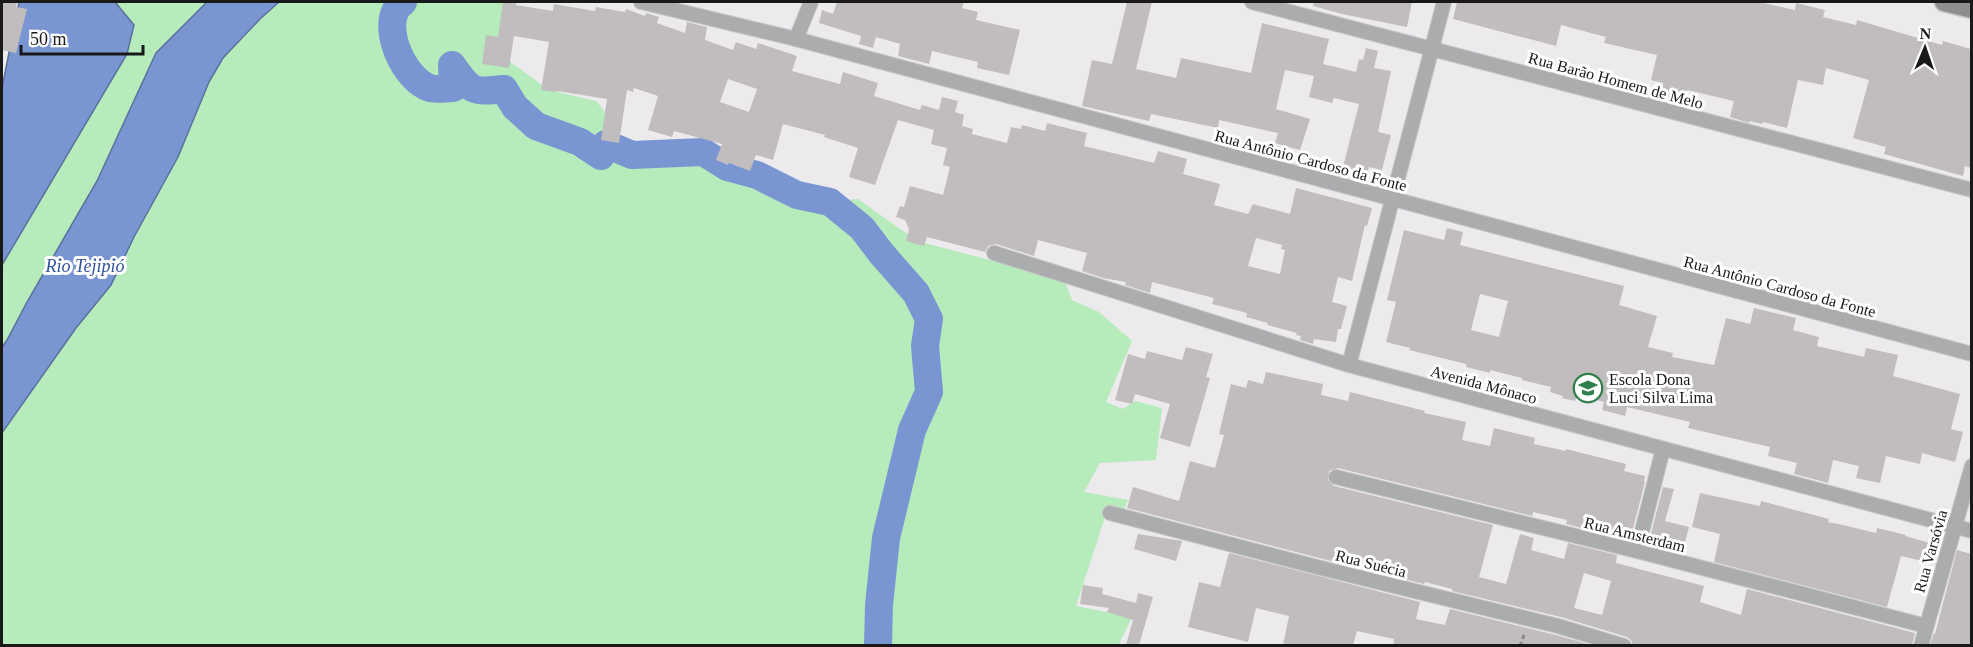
<svg xmlns="http://www.w3.org/2000/svg" width="1973" height="647" font-family="'Times New Roman',serif">
  <rect width="100%" height="100%" fill="#eceaed"/>
  <g fill="#b6ebbc">
    <polygon points="115,2 207,2 156,53 97,181 27,302 7,340 2,347 2,265 127,54 134,25"/>
    <polygon points="279,2 517,2 505,58 549,90 596,101 605,112 607,144 632,155 703,152 727,167 757,175 797,195 830,202 858,199 917,241 986,259 1012,264 1066,284 1072,300 1099,312 1132,341 1106,402 1123,409 1135,401 1162,408 1156,460 1100,463 1084,492 1128,500 1124,510 1108,508 1076,606 1132,617 1118,646 2,645 2,433 76,328 111,285 134,237 178,157 209,82 223,58 260,19"/>
  </g>
  <g fill="#7996d3" stroke="#5c709c" stroke-width="1.5">
    <polygon points="19,2 115,2 134,25 127,54 2,265 2,88"/>
    <polygon points="207,2 279,2 260,19 223,58 209,82 178,157 134,237 111,285 76,328 2,433 2,347 7,340 27,302 97,181 156,53"/>
  </g>
  <g fill="none" stroke-linecap="round" stroke-linejoin="round">
    <path stroke="#7996d3" stroke-width="28" d="M403,2C401,4 398,6 397,8C382,31 405,80 430,88C436,90 446,88 453,88L452,65C470,91 472,93 504,89L515,107L536,126L580,142L601,156L606,144L632,155L703,152L727,167L757,175L797,195L830,202L862,228L881,253L916,293L929,319L925,346L929,392L912,430L886,538L879,605L878,646"/>
  </g>
  <g fill="#c1bdbf" fill-rule="evenodd">
    <polygon points="2,2 17,2 16,7 27,9 16,53 2,50"/>
    <path d="M503,2H516V5L553,11L554,4L595,11L596,7L625,12L626,9L645,16L646,13L659,17L657,23L685,33L687,22L707,27L705,40L733,50L736,42L756,49L758,43L797,56L792,71L840,84L843,72L878,83L874,96L920,110L922,105L939,110L942,97L958,101L955,112L964,115L962,126L973,129L972,134L1007,143L1011,127L1021,129L1022,125L1045,131L1047,123L1087,133L1084,146L1154,163L1158,151L1187,159L1183,174L1220,184L1214,205L1248,214L1253,204L1290,214L1296,188L1372,208L1367,226L1365,225L1352,281L1338,277L1332,302L1347,306L1341,329H1338L1336,342L1314,339L1313,344L1300,340L1301,336L1296,335L1297,333L1267,325L1268,323L1246,317L1247,313L1212,304L1214,298L1152,282L1150,293L1125,285L1126,282L1103,278L1082,271L1087,253L1038,240L1034,256L996,244L988,246L985,252L927,237L924,246L906,241L909,229L905,220L896,217L900,206L904,207L910,186L943,195L950,167L943,165L947,148L931,144L934,130L898,120L875,185L849,177L858,148L824,137L825,135L783,124L773,160L756,155L750,171L729,163L728,165L716,160L722,144L674,131L672,137L648,130L658,96L634,88L633,92L627,90L619,143L601,140L607,99L557,91L556,92L541,90L549,42L514,36L509,68L482,64L486,35L498,37ZM728,79L757,89L749,112L720,102ZM1256,238L1282,245L1281,249L1285,250L1280,274L1248,266Z"/>
    <polygon points="837,2 964,2 962,8 978,12 976,20 1020,30 1009,75 977,68 978,62 932,51 929,64 898,56 900,44 876,37 873,48 859,44 861,36 819,23 822,10 833,14"/>
    <polygon points="1127,2 1152,2 1136,69 1176,78 1181,58 1251,73 1262,23 1329,39 1323,64 1356,72 1359,59 1363,60 1366,48 1378,51 1374,68 1391,71 1378,132 1391,135 1382,170 1369,167 1367,173 1343,167 1359,104 1334,98 1332,103 1309,97 1314,76 1285,70 1276,109 1310,119 1300,150 1275,143 1278,133 1219,120 1218,128 1151,114 1149,121 1082,106 1092,60 1112,64"/>
    <polygon points="1314,2 1412,2 1407,27 1342,14 1313,6"/>
    <polygon points="1457,2 1759,2 1795,10 1796,3 1825,10 1823,17 1856,25 1857,20 1942,45 1943,41 1971,49 1971,168 1965,166 1963,176 1884,154 1886,147 1853,138 1869,80 1826,68 1823,85 1798,80 1787,128 1763,122 1762,124 1749,121 1749,123 1730,117 1734,101 1687,90 1684,102 1660,97 1663,83 1651,80 1657,55 1604,43 1606,37 1561,25 1556,46 1453,19"/>
    <path d="M1447,228L1463,232L1460,245L1624,286L1619,305L1657,316L1648,347L1673,353L1672,357L1714,365L1726,318L1750,324L1754,308L1796,318L1793,330L1819,337L1817,346L1864,357L1866,348L1898,355L1893,376L1960,394L1951,429L1963,432L1955,462L1922,453L1920,464L1886,456L1880,483L1856,478L1859,466L1833,460L1828,483L1794,474L1797,463L1768,456L1770,447L1688,428L1690,422L1627,407L1625,416L1602,410L1604,402L1577,395L1575,401L1562,398L1563,396L1550,392L1551,387L1522,380V378L1490,370V373L1466,367V364L1409,350L1410,348L1386,342L1396,302L1387,300L1404,230L1444,240ZM1480,294L1508,301L1499,337L1471,330Z"/>
    <polygon points="1186,347 1213,354 1206,377 1210,378 1190,447 1160,438 1170,404 1135,394 1132,404 1115,400 1128,354 1145,359 1147,351 1182,360"/>
    <path d="M1266,372L1323,384L1321,395L1348,401L1350,392L1425,411L1424,413L1466,422L1462,440L1490,446L1494,428L1535,438L1534,444L1566,451V449L1626,464L1624,471L1645,476L1644,481L1645,482L1630,540L1566,524L1567,520L1533,512L1532,516L1338,468L1329,471L1328,480L1334,486L1493,525L1479,577L1506,584L1520,534L1534,538L1531,550L1564,559L1568,543L1617,555L1616,563L1704,586L1700,602L1741,615L1747,589L1915,633L1912,645H1633L1631,640L1627,637L1561,617L1452,591V589L1425,582L1424,584L1323,559L1127,508L1133,487L1179,501L1190,461L1215,468L1224,435L1219,434L1231,384L1246,388L1248,380L1263,384ZM1584,573L1611,581L1602,615L1574,608Z"/>
    <polygon points="1663,487 1674,489 1665,521 1689,527 1682,553 1648,545"/>
    <polygon points="1700,493 1760,506 1761,501 1829,519 1828,522 1843,525 1876,533 1877,528 1906,535 1905,536 1940,546 1935,564 1901,556 1887,607 1714,562 1720,534 1692,527"/>
    <polygon points="1138,534 1182,541 1176,561 1134,549"/>
    <polygon points="1957,550 1971,554 1971,645 1930,645 1934,633 1935,634"/>
    <polygon points="1229,553 1420,602 1416,619 1445,625 1450,609 1556,635 1591,645 1393,645 1394,639 1357,631 1353,645 1283,645 1289,616 1256,608 1248,642 1188,627 1199,582 1220,587"/>
    <polygon points="1083,585 1103,588 1102,594 1136,603 1138,593 1153,597 1139,645 1126,645 1133,620 1107,612 1109,608 1080,604"/>
  </g>
  <g fill="none" stroke-linecap="round" stroke-linejoin="round">
    <g stroke="#c6c4c7" stroke-width="16">
      <g id="minor">
        <polyline points="641,2 796,39 1972,354"/>
        <path d="M1252,2C1492,63 1731,128 1972,190"/>
        <polyline points="796,39 811,2"/>
        <polyline points="994,253 1349,365 1972,531"/>
        <polyline points="1349,365 1444,2"/>
        <polyline points="1336,477 1637,551 1926,626"/>
        <polyline points="1110,513 1321,568 1558,626 1624,646"/>
        <polyline points="1637,551 1663,449"/>
        <polyline points="1921,646 1972,466"/>
      </g>
    </g>
    <g stroke="#c6c4c7" stroke-width="21">
      <polyline id="secondary" points="1944,2 1972,9"/>
    </g>
    <polyline stroke="#8d8b8d" stroke-width="3" stroke-dasharray="4.5 3" stroke-linecap="butt" points="1520,646 1525,632"/>
    <use href="#minor" stroke="#abacae" stroke-width="14"/>
    <use href="#secondary" stroke="#8c8e90" stroke-width="18"/>
  </g>
  <defs>
    <g id="school-ring" transform="scale(1.5)"><circle r="9.5" fill="#fff" stroke="#317e4d" stroke-width="1.5"/><path d="M0-5L7-2L0 1L-7-2ZM-4 1L0 2.5L4 1V4Q0 6-4 4Z" fill="#317e4d"/></g>
  </defs>
  <g fill-rule="evenodd">
    <use href="#school-ring" x="1588" y="388"/>
  </g>
  <g text-anchor="middle" stroke-width="6" stroke-linejoin="round" paint-order="stroke">
    <g font-size="16" fill="#1a191a" stroke="#fff">
      <text transform="translate(1616 80) rotate(15)" y="6">Rua Barão Homem de Melo</text>
      <text transform="translate(1311 160) rotate(15)" y="6">Rua Antônio Cardoso da Fonte</text>
      <text transform="translate(1780 286) rotate(15)" y="6">Rua Antônio Cardoso da Fonte</text>
      <text transform="translate(1484 384) rotate(15)" y="6">Avenida Mônaco</text>
      <text transform="translate(1635 534) rotate(14)" y="6">Rua Amsterdam</text>
      <text transform="translate(1930 551) rotate(-74)" y="6">Rua Varsóvia</text>
      <text transform="translate(1371 563) rotate(14)" y="6">Rua Suécia</text>
    </g>
    <g font-size="16" fill="#1a191a" stroke="#fff" text-anchor="start">
      <text x="1609" y="385">Escola Dona<tspan x="1609" dy="18">Luci Silva Lima</tspan></text>
    </g>
    <g font-size="18" font-style="italic" fill="#33529d" stroke="#fff">
      <text x="85" y="272">Rio Tejipió</text>
    </g>
  </g>
  <rect width="1973" height="647" fill="none" stroke="#1a191a" stroke-width="6"/>
  <g transform="translate(1925 48) rotate(2)" stroke="#ffffff" stroke-width="4.5" paint-order="stroke">
  <path d="M0-4.5L10 22L0 15L-10 22Z" fill="#1a191a"/>
  <text y="-9" font-size="16" font-weight="bold" text-anchor="middle" fill="#1a191a">N</text>
  </g>
  <path d="M21 45v9h122v-9" fill="none" stroke="#1a191a" stroke-width="3"/>
  <text x="30" y="45" font-size="18" fill="#1a191a" stroke="#ffffff" stroke-width="4.5" paint-order="stroke">50 m</text>
</svg>
